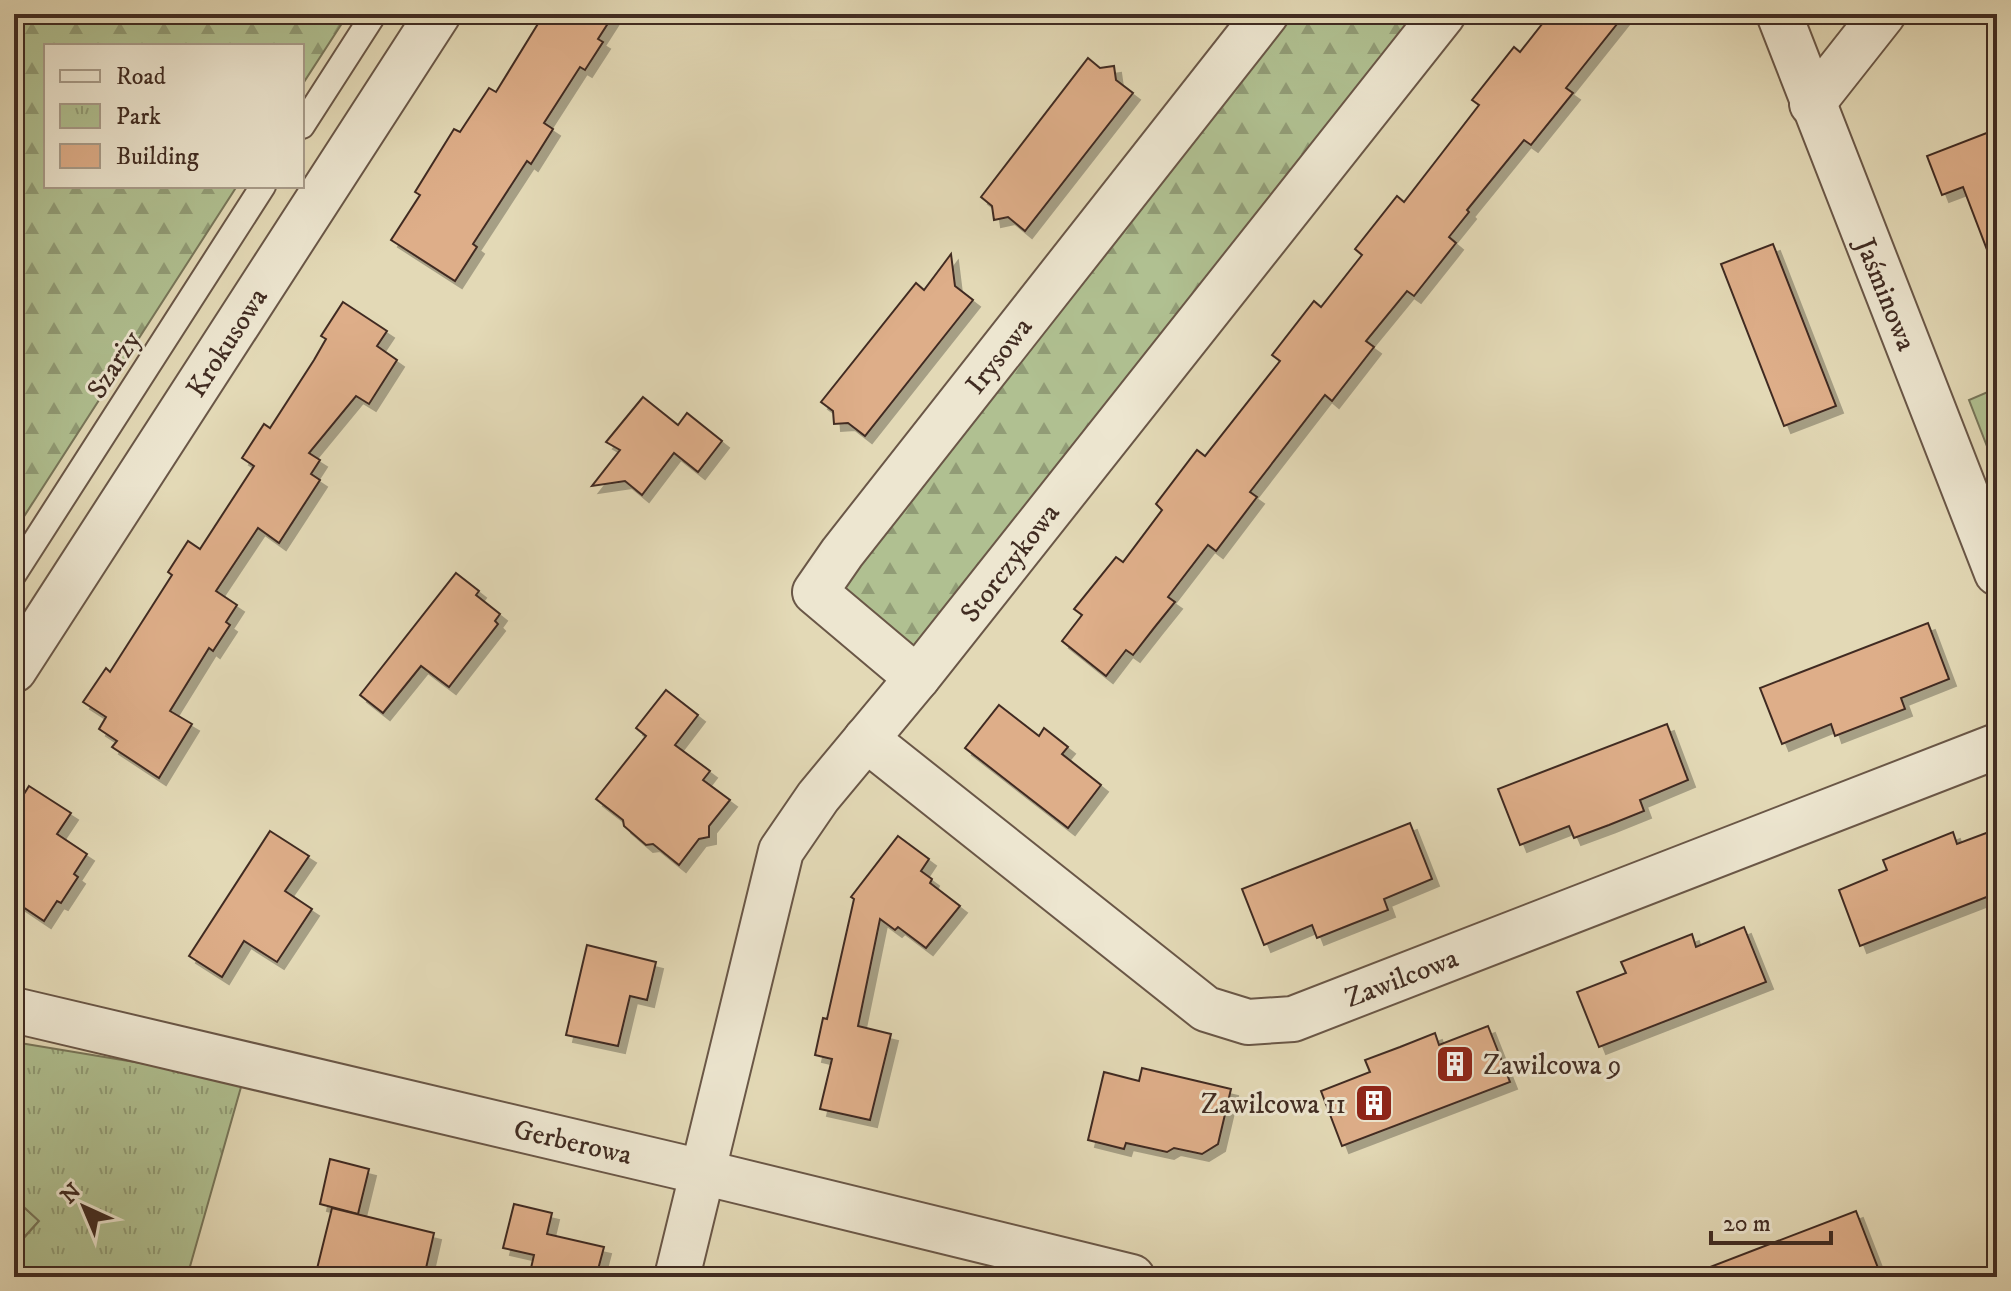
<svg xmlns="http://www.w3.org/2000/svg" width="2011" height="1291" font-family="'IM FELL DW Pica',serif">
  <defs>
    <pattern id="forest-firs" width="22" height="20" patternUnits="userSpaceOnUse" patternTransform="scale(2)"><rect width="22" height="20" fill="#b0c091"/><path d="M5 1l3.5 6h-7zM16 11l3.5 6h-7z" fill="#919c76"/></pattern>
    <pattern id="park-tufts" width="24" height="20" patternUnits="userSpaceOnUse" patternTransform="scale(2)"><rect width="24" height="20" fill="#b0c091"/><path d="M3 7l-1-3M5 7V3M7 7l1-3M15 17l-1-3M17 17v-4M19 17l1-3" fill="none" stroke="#919c76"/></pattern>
    <filter id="shadow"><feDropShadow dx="7" dy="7" stdDeviation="0" flood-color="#0004"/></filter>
  </defs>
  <rect width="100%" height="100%" fill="#e3d9b6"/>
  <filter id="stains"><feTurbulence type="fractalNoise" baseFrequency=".0025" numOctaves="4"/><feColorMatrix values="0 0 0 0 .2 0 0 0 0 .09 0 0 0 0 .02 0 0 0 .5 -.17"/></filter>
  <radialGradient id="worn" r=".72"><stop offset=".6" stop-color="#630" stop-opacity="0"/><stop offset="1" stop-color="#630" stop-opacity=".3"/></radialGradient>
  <g fill="#b0c091" stroke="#78765a" stroke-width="2">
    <polygon points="1997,388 1997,472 1969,400"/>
    <polygon points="14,1198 39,1221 14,1248"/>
  </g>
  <g fill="url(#forest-firs)" stroke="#78765a" stroke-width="2">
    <polygon points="14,14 348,14 302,85 302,46 46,46 46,186 237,186 14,532"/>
    <polygon points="1288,14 1415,14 924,643 910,646 837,584 841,575"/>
  </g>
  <polygon fill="url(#park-tufts)" stroke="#78765a" stroke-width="2" points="14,1042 243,1080 187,1277 14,1277 14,1249 39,1221 14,1198"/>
  <g fill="#deae89" stroke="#412c22" stroke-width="2" filter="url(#shadow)">
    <polygon points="544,14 614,14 598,39 603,42 585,70 580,67 544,123 553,129 531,164 527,161 473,244 477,247 455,281 391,240 420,195 415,192 454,129 460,132 489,88 496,92"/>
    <polygon points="1550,14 1625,14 1566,88 1573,93 1531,145 1524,140 1467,210 1469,212 1449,237 1456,243 1414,296 1407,291 1366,341 1374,347 1332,401 1325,395 1250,492 1257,497 1216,551 1208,545 1168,597 1175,602 1154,628 1133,655 1126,650 1106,676 1062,641 1082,615 1074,609 1116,557 1123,562 1162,510 1156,504 1197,450 1205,456 1280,361 1272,355 1314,301 1321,307 1362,255 1355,249 1397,196 1404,202 1442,153 1479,105 1472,100 1514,47 1520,52"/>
    <polygon points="1088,58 1100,68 1114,66 1116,80 1133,93 1025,231 1008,217 994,220 992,206 981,197"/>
    <polygon points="1997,129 1997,267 1994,268 1963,187 1942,195 1927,156"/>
    <polygon points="1773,244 1836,406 1784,426 1721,264"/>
    <polygon points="951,254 955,286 973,300 865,436 848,423 834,424 833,411 821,402 916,283 924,290"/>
    <polygon points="343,302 387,331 377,346 397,360 369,404 356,396 309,453 320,460 311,474 320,480 279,543 258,528 216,591 237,605 226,622 230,625 213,651 209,648 170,711 192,724 159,778 112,747 117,741 99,729 106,717 83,702 106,668 110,672 172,575 168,572 188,541 200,549 254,466 242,458 264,424 270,428 314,360 326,339 321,336"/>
    <polygon points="643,397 678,425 687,413 722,441 698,472 674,453 642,495 625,481 592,486 620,450 606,442"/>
    <polygon points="456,573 479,591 476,595 500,614 495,621 498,624 449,687 421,666 383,713 360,695"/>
    <polygon points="1928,623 1949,679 1901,698 1905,709 1835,736 1831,724 1782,744 1760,688"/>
    <polygon points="666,690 698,715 675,745 710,771 703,780 730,800 709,826 709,837 699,839 679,865 653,844 646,845 624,826 623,820 596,799 646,736 636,728"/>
    <polygon points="999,705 1039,736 1044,728 1068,747 1062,754 1101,785 1068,828 965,748"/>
    <polygon points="1667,724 1688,780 1640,800 1644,811 1609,825 1574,838 1569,826 1520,845 1498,789"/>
    <polygon points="29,786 71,813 57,834 87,854 74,874 78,877 61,903 57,901 44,921 14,901 14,810"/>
    <polygon points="1410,823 1432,879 1384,899 1388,910 1352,924 1317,938 1312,925 1264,945 1242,889"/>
    <polygon points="1997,829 1997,893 1860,946 1839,890 1887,870 1883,860 1953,832 1957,844"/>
    <polygon points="270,831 309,856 285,891 312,909 277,962 244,941 222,977 189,956"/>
    <polygon points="898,836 929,859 921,871 932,879 930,883 960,906 926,948 898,927 895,930 880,919 858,1026 891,1034 870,1120 820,1109 832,1059 815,1055 823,1018 827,1019 854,899 851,897"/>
    <polygon points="1744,927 1766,982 1599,1047 1577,992 1626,973 1621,962 1692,934 1696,947"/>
    <polygon points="587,945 656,962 647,1000 630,996 618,1046 566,1035"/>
    <polygon points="1488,1026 1510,1082 1342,1146 1321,1091 1370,1072 1365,1060 1400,1047 1435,1033 1439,1045"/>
    <polygon points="1142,1068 1231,1089 1218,1144 1202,1154 1174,1148 1167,1152 1126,1143 1124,1149 1088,1140 1104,1072 1139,1081"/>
    <polygon points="330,1159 369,1169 358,1214 320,1204"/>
    <polygon points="514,1204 552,1213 547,1234 604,1247 596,1277 529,1277 534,1255 503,1248"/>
    <polygon points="332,1208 434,1233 424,1277 315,1277"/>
    <polygon points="1856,1211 1878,1268 1853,1277 1693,1277 1692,1274"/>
  </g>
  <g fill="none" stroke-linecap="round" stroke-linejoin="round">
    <g stroke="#6a5747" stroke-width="28">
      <g id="lane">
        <polyline points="302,126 374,14"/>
        <polyline points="14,574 263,186"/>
      </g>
    </g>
    <g stroke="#6a5747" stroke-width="48">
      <g id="street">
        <polyline points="1779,14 1997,573"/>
        <polyline points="1812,104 1883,14"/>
        <polyline points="14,670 438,14"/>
        <polyline points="917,678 815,592 842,553 1266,14"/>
        <polyline points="866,739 1206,1009 1248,1022 1293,1019 1997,746"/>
        <polyline points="14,1010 702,1172 1132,1277"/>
        <polyline points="677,1277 781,851 818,797 917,678 1443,14"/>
      </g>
    </g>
    <use href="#lane" stroke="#ede6d0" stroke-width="24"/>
    <use href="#street" stroke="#ede6d0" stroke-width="44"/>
  </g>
  <defs>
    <g id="building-square" transform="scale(2)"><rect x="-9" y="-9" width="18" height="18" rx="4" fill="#8f2418" stroke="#ede6d0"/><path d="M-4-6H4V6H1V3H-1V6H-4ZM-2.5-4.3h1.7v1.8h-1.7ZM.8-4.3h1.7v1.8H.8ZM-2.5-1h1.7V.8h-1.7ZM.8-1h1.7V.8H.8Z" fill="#fff"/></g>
  </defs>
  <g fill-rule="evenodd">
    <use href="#building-square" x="1455" y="1064"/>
    <use href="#building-square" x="1374" y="1103"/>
  </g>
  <g text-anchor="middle" stroke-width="6" stroke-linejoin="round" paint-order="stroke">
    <g font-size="28" fill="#412c22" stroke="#ede6d0">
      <text transform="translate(1887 294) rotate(68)" y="10">Jaśminowa</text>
      <text transform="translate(226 342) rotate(-57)" y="10">Krokusowa</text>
      <text transform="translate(998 355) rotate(-52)" y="10">Irysowa</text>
      <text transform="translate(113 364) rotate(-57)" y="10">Szarży</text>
      <text transform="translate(1009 562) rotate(-52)" y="10">Storczykowa</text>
      <text transform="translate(1401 977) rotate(-21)" y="10">Zawilcowa</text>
      <text transform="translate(573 1141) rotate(13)" y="10">Gerberowa</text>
    </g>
    <g font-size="28" fill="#412c22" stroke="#ede6d0" text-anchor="start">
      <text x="1483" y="1074">Zawilcowa 9</text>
      <text x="1346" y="1113" text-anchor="end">Zawilcowa 11</text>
    </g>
  </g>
  <rect width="2011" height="1291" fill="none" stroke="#e3d9b6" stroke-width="48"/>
  <rect x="16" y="16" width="1979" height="1259" fill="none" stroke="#412c22" stroke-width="4"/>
  <rect x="24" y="24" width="1963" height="1243" fill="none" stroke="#412c22" stroke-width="2"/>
  <rect x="44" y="44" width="260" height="144" fill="#ede6d0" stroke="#a89c8a" stroke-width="2"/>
  <rect x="60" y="70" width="40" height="12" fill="#ede6d0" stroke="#a89c8a" stroke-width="2"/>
  <text x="116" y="84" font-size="24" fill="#412c22">Road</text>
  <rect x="60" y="104" width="40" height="24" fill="url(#park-tufts)" stroke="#a89c8a" stroke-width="2"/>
  <text x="116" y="124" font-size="24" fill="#412c22">Park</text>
  <rect x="60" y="144" width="40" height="24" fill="#deae89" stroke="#a89c8a" stroke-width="2"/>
  <text x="116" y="164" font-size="24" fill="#412c22">Building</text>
  <g transform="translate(84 1207) rotate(316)" stroke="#ede6d0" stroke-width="6" paint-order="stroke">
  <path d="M0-6L14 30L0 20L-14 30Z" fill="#412c22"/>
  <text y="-12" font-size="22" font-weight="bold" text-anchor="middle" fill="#412c22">N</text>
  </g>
  <path d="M1711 1231v12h120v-12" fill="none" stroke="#412c22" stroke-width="4"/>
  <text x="1723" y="1231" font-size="24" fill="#412c22" stroke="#ede6d0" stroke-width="6" paint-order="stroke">20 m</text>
  <rect width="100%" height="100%" filter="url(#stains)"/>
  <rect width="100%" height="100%" fill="url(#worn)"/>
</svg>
